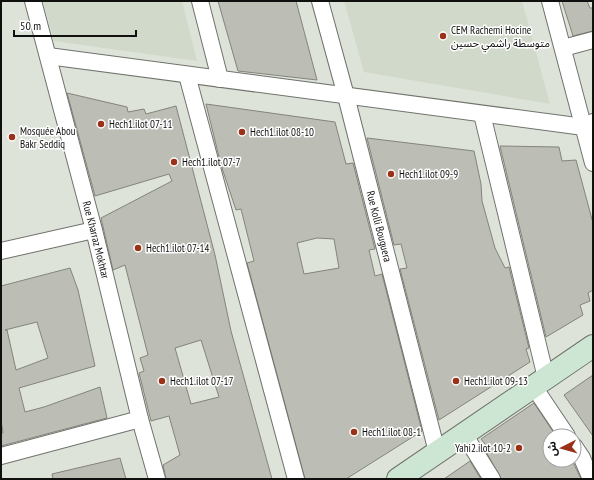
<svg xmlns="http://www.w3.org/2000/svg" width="594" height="480" font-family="'PT Sans Narrow','Noto Sans Arabic',sans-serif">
  <rect width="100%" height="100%" fill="#dee3da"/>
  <g fill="#d1d9ca">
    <polygon points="43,1 182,1 197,61 54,41"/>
    <polygon points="344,1 522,1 550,104 364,72"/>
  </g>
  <g fill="#bcbdb4" stroke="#83847c" fill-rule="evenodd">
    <polygon points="218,1 296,1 317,80 238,71"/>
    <polygon points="562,1 587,1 590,8 593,8 593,31 573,36"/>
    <path d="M67,93L127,107L128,112L144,109L146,114L176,106L215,255L231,331L272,479H166L163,465L180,455L169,416L151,421L139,373L144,371L140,358L148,355L125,265L113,270L101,218L172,181L169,174L95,196ZM201,340L219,397L191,404L175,348Z"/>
    <path d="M206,104L335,122L346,164L353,163L375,249L369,250L375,276L382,274L422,431L346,479H305L247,263L254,261L241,209L236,210L221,165ZM317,238L334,239L339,268L304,274L297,243Z"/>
    <polygon points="367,138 474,151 481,184 482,201 495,248 505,268 509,267 529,348 526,349 530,362 439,420 400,269 407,268 401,244 394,245"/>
    <polygon points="500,146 559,147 562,161 576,160 593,223 593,290 588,293 590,301 580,305 583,315 546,337"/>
    <path d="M70,268L78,290L95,366L19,388L25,412L44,407L100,387L107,418L1,446V433H3L1,420V286ZM37,322L48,358L16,370L7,330H5Z"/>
    <polygon points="593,375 593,436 564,395"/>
    <polygon points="534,403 556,436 550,436 550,460 572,460 581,479 501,479 485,450 488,448 481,439"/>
    <polygon points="120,458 126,479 53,479 52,474"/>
    <polygon points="470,461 481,479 444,479"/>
  </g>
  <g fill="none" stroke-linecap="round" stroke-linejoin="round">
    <g stroke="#6f736c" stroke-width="18">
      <g id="minor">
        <path id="s1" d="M33,1L94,230L140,419L157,479"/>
        <polyline points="200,1 220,79"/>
        <path id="s2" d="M320,1L346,96L437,452"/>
        <polyline points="550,1 593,163"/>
        <polyline points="563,48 593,40"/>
        <polyline points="48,56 584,127 593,122"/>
        <polyline points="187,75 296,479"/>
        <polyline points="482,114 546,378"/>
        <polyline points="1,251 94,230"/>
        <polyline points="534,387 567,436"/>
        <polyline points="464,434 492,479"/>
        <polyline points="574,446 582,458 591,479"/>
        <polyline points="1,456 140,419"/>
      </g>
    </g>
    <g stroke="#6f736c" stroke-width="24">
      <polyline id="secondary" points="398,479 593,346"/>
    </g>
    <use href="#minor" stroke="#fff" stroke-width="16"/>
    <use href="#secondary" stroke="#cde6d3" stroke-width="22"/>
  </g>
  <g fill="#9a3119" stroke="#fff" stroke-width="1.5">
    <circle cx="443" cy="36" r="4"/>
    <circle cx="101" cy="124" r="4"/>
    <circle cx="242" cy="132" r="4"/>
    <circle cx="12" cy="137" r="4"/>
    <circle cx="174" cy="162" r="4"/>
    <circle cx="391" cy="174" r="4"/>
    <circle cx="138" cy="248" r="4"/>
    <circle cx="162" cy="381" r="4"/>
    <circle cx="456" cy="381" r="4"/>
    <circle cx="354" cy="432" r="4"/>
    <circle cx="519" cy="448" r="4"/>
  </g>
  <g text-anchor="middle" stroke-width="3" stroke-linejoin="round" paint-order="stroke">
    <g font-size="11" fill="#10110f" stroke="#fff" text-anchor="start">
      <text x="451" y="34">CEM Rachemi Hocine<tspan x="451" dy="13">متوسطة راشمي حسين</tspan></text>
      <text x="109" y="128">Hech1.ilot 07-11</text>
      <text x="20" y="135">Mosquée Abou<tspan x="20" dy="13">Bakr Seddiq</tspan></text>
      <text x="250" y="136">Hech1.ilot 08-10</text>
      <text x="182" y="166">Hech1.ilot 07-7</text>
      <text x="399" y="178">Hech1.ilot 09-9</text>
      <text x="146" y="252">Hech1.ilot 07-14</text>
      <text x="170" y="385">Hech1.ilot 07-17</text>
      <text x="464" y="385">Hech1.ilot 09-13</text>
      <text x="362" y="436">Hech1.ilot 08-1</text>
      <text x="511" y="452" text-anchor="end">Yahi2.ilot 10-2</text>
    </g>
    <g font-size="11" fill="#10110f" stroke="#fff">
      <text dy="4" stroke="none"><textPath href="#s2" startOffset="233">Rue Kolli Bouguera</textPath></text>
      <text dy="4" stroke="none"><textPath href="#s1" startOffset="247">Rue Kharraz Mokhtar</textPath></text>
    </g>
  </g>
  <rect width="594" height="480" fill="none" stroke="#10110f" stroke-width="4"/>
  <g transform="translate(562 448) rotate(264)"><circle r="19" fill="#ffffff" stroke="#9fa09f"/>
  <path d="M0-3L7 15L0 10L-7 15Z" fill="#9a3119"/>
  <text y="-6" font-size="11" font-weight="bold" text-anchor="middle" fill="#10110f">ش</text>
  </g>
  <path d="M14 30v6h122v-6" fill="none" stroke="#10110f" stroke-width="2"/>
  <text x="20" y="30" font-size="12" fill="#10110f" stroke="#ffffff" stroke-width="3" paint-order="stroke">50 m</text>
</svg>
